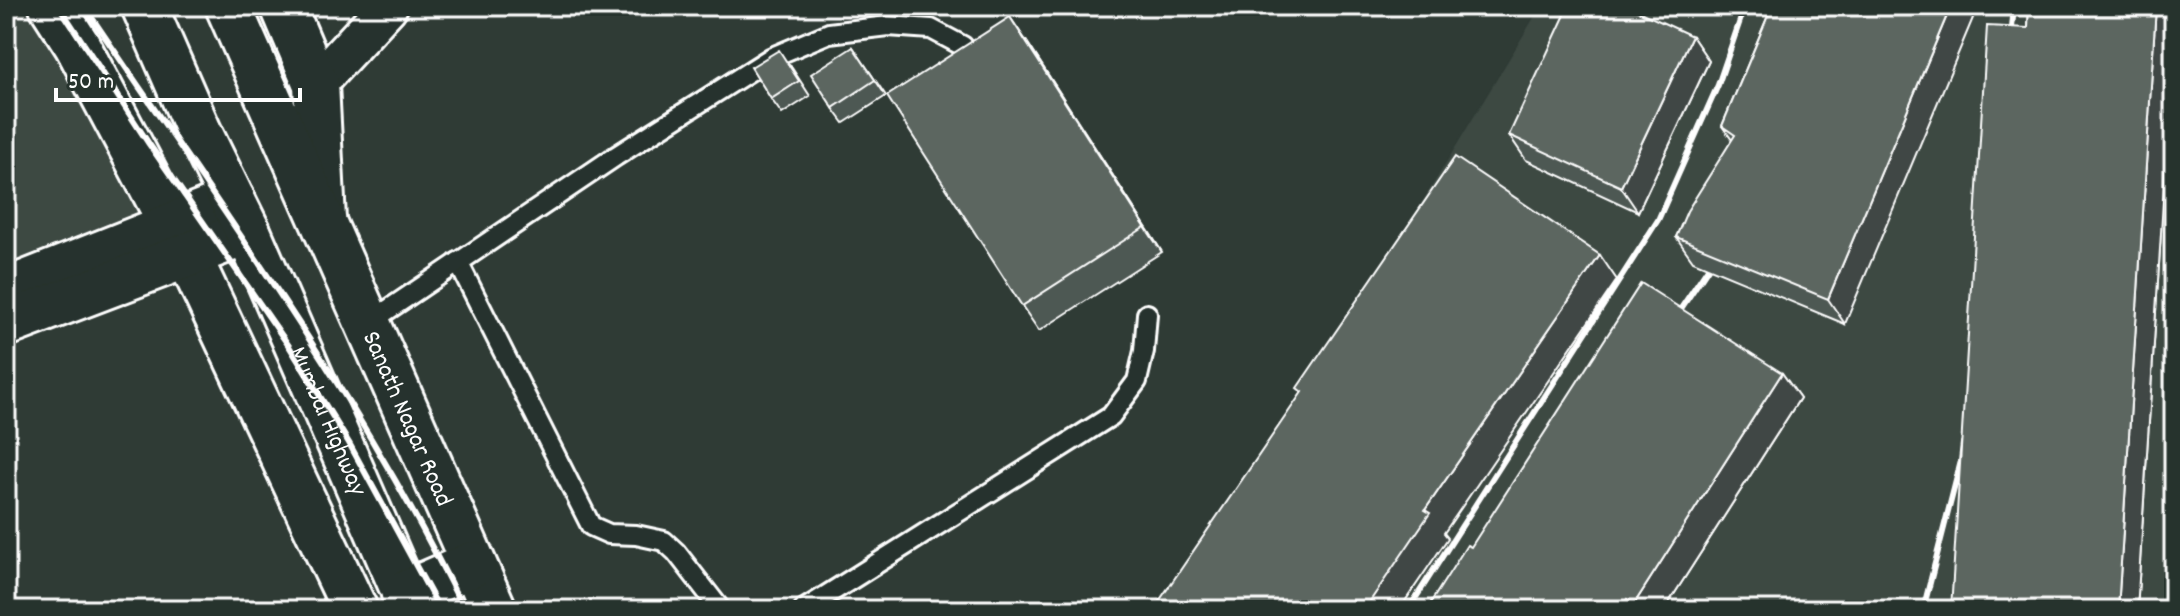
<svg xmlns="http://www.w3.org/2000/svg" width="2180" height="616" font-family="Dekko,sans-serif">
  <rect width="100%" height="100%" fill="#2f3b35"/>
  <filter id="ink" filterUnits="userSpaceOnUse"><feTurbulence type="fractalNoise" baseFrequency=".0125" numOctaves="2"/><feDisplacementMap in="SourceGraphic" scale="16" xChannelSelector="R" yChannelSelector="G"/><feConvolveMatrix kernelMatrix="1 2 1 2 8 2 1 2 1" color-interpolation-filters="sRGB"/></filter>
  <g filter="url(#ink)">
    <g fill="#3c4842">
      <polygon points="6,6 50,6 158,219 6,283"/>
      <polygon points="1541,6 2174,6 2174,610 1175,610"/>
    </g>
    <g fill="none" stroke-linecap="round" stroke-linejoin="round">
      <g stroke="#fff" stroke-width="24">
        <g id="lane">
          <polyline points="458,262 591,526 609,534 636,535 664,541 676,552 721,610"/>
          <polyline points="367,324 616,156 772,57 829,33 888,26 931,29 963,46"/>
          <polyline points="803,610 1111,416 1137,381 1144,351 1147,314"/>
        </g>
      </g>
      <g stroke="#fff" stroke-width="44">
        <polyline id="street" points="316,84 388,6"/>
      </g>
      <g stroke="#fff" stroke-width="50">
        <g id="secondary">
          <polyline points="52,6 77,45 188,255 355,610"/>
          <polyline points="283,6 316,84 323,220"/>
          <polyline points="6,291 233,201"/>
          <polyline points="6,324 248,232"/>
        </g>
      </g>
      <g stroke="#fff" stroke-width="50">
        <g id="highway">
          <path id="s1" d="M144,6L199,132L248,232L412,610"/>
          <path id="s2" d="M228,6L494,610"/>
          <polyline points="404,594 473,564"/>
        </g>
      </g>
      <use href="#lane" stroke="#26332d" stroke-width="18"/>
      <use href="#street" stroke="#26332d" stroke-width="38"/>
      <use href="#secondary" stroke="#26332d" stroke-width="44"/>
      <use href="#highway" stroke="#26332d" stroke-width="44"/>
      <g stroke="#fff" stroke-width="6">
        <polyline points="59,6 149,144 289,346 349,443 440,610"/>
        <path d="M84,6C217,203 360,396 464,610"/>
        <polyline points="2010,50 2014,6"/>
        <polyline points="1670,325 1714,259 1718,247"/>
        <polyline points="1408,610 1658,220 1718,85 1745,6"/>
        <polyline points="1923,610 1961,461 1963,443"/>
      </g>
    </g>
    <g fill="#4e5853" stroke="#fff" stroke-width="2">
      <polygon points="1708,6 1726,6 1726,9"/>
      <polygon points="1772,6 1845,324 1693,261 1676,237 1732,140 1722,126"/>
      <polygon points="2029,6 2174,6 2174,29 2137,610 1951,610 2028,28"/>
      <polygon points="1692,36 1709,61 1638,212 1526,160 1509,135"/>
      <polygon points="1027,42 1162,252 1039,331 1022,306"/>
      <polygon points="853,47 886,96 844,123 833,108"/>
      <polygon points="790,65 810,96 782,114 771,99"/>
      <polygon points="1782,373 1800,398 1664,610 1426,610 1471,547"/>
    </g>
    <g fill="#404744" stroke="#fff" stroke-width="2">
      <polygon points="1951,6 1978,6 1845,324 1828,299"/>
      <polygon points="2156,6 2157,6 2174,29 2137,610 2118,610"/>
      <polygon points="2164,6 2174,6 2174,21"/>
      <polygon points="1010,17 1027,42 1162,252 1145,227"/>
      <polygon points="1692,36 1709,61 1638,212 1621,187"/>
      <polygon points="1600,255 1617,280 1444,533 1448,538 1399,610 1364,610 1425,510"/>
      <polygon points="1782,373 1800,398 1664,610 1639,610 1634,604"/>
      <polygon points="1627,599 1635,610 1620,610"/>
    </g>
    <g fill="#5b6661" stroke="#fff" stroke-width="2">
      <polygon points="1569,6 1627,6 1692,36 1621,187 1509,135"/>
      <polygon points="1772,6 1951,6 1828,299 1676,237 1687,211 1735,135 1722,126"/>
      <polygon points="2029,6 2156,6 2118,610 1951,610 1987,26 2028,28"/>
      <polygon points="1010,17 1145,227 1022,306 887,96"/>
      <polygon points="853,47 875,80 833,108 811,74"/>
      <polygon points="779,50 799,81 771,99 751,67"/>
      <polygon points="1455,157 1600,255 1425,510 1430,513 1364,610 1153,610 1302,392 1297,388"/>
      <polygon points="1641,283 1782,373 1634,604 1627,599 1620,610 1426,610 1467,545 1471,547"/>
    </g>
  </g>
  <g text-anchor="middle" stroke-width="7" stroke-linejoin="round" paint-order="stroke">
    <g font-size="26" fill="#fff" stroke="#26332d">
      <text dy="9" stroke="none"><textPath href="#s2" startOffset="450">Sanath Nagar Road</textPath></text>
      <text dy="9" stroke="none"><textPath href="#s1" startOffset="454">Mumbai Highway</textPath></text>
    </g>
  </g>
  <rect width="2180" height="616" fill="none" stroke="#26332d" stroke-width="32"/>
  <rect x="16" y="16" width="2148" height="584" fill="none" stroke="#fff" stroke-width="3" filter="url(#ink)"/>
  <path d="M56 88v12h244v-12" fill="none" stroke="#ffffff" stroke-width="4"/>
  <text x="68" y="88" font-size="24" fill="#ffffff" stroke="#26332d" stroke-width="6" paint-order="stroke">50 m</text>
</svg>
